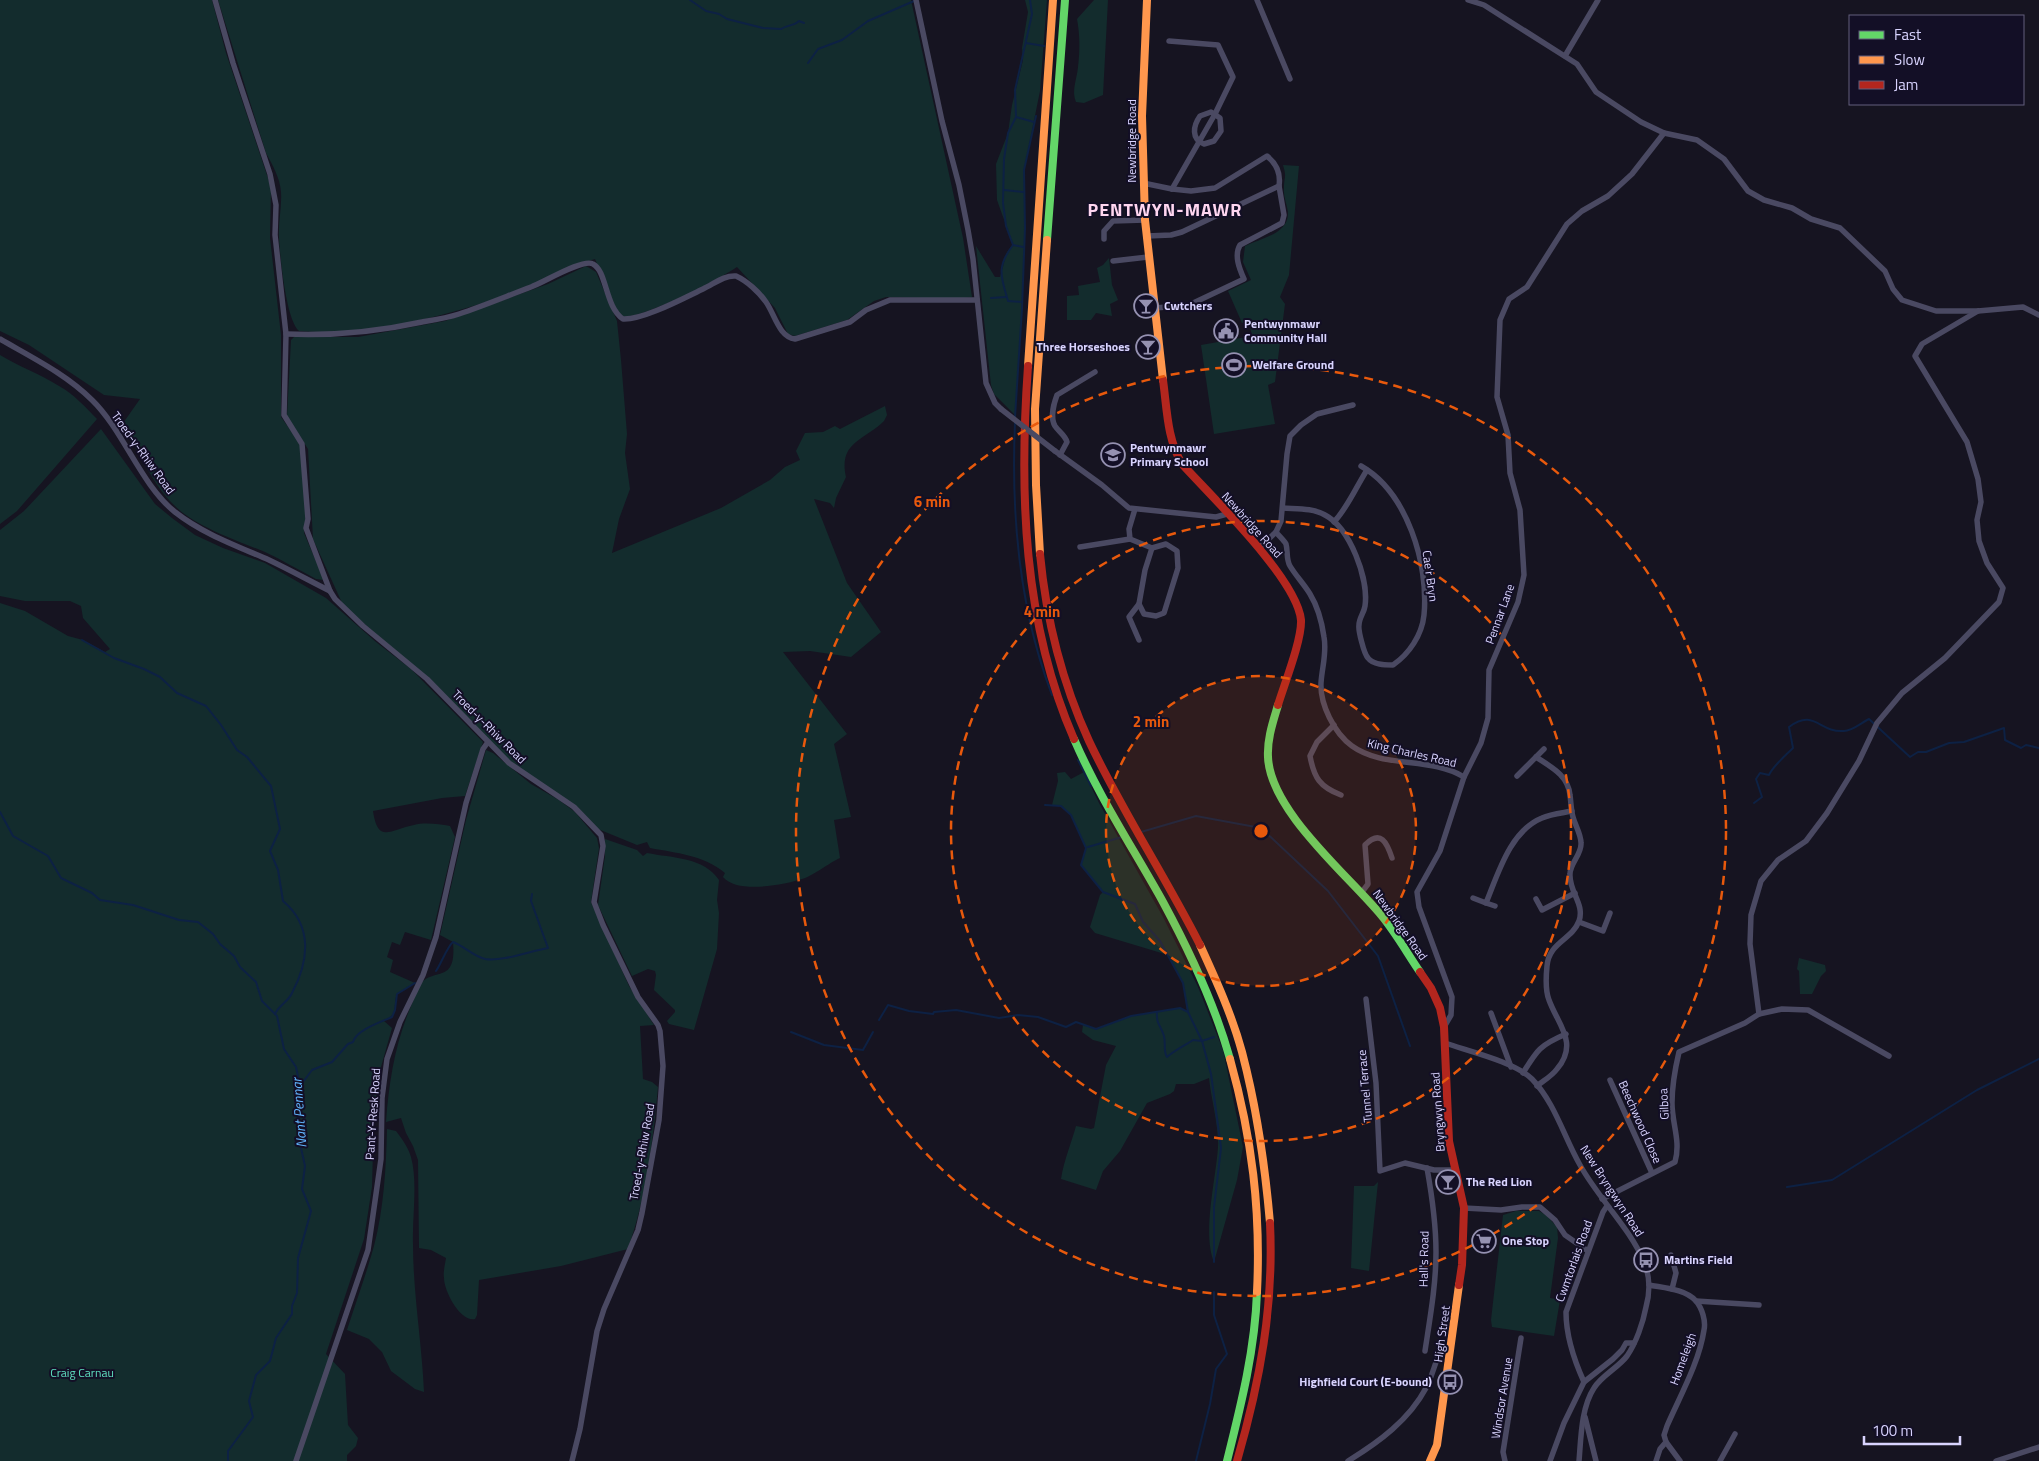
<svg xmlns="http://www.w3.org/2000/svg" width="2039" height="1461" font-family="'Titillium Web',sans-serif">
  <rect width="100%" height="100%" fill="#161421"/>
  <g fill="#132c2d">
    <path d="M0,0H212L226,53L271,187L270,238L281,335V417L301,445L306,518L304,533L324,580L316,579C299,570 282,560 265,552C238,541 194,526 174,505C151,483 140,451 121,426L140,399L104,395L29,345L0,331Z"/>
    <path d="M218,0H911L963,238L972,297L957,299L886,297L874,301L847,320L795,336L788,334L775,308L737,267C715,282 649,315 624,317L618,313L595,259C577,264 561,274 543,281C474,310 373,338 299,331C286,320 280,256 279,238C278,223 282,208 281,192C280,178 273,166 266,153Z"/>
    <polygon points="1025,0 1047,0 1040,91 1024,170 1025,228 1022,309 1015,415 994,394 991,385 976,246 995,277 1000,277 1007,252 1013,245 997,200 996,164 1008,133 1012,105 1023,60 1022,48 1028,12"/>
    <path d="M1094,0H1108L1103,95L1084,103L1076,102C1071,91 1077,79 1078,67C1080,51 1080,35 1077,19Z"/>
    <path d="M1283,165L1299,166L1289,275L1280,297L1285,304L1275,382L1268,385L1275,424L1214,434L1201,345L1252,336L1249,322L1242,323L1228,291L1251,280L1243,262L1245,246C1261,238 1289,234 1288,212C1287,204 1283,196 1284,188C1284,176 1287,178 1283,165Z"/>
    <polygon points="1109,258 1112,285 1118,300 1110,304 1112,316 1096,313 1091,320 1067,320 1067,296 1079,295 1078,286 1100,282 1097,268 1103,265"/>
    <path d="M586,266L596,272L617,321L621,360L627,434L625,453L630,489L619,519L612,553L721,508L770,480L785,467L800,460L796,451L805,433L823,432L835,426L840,429L885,406L887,415L884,421C865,440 838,442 846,477L836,498L834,508L830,503L814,499L847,583L881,632L851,657L810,651L783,652L847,734L834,744L851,817L834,820L840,858C829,863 811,877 802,879C783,885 737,894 723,877L725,873C704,855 676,853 650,848L647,842L637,845L598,829L509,760L402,657L343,605L313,539L308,449L287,416L291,340L294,337H358L445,321L548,284Z"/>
    <path d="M0,355C20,367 40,374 59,386C74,394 86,408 97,419L17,511L0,524Z"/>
    <path d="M101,429L155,504L172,518L195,535L223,548L265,563L326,598L376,642L411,669L483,742L465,796L442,798L373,811C378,845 391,829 414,825C424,822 439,824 450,826L455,837L431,940L405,932L400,945L392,942L387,957L393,960L390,972L415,983L397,994C392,1008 400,1013 384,1021L392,1028L379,1074L374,1113L372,1187L364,1239L326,1354L345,1374L348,1425L358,1438L356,1446L347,1455V1461H0V603L25,611L68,636L83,640L105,652L110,649L83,618L81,606L70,601H25L0,596V530L24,511Z"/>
    <path d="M486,750L493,753L531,784L559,800L575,812L597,838L599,848L591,902L629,986L654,1025L640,1026L643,1079L652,1082L658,1087C653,1141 646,1198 628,1249L561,1266L479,1280L477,1315L475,1319C460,1322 444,1291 444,1278C443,1272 445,1265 446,1258L431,1250L419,1248L418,1160L413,1146L406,1133L401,1118L386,1122C389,1081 395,1044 411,1006C414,1000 416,990 420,985C432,966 457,986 453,942L440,935L466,820Z"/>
    <path d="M1065,772L1071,779L1084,772L1099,803L1163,917L1198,987L1223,1050L1243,1147L1237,1180L1214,1262C1202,1233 1216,1179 1218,1147C1219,1127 1211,1098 1209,1078L1194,1084H1176L1174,1091L1170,1094L1147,1103L1120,1151L1103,1171L1096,1190L1061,1179C1064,1160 1071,1144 1076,1126L1091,1129L1094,1128L1106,1065L1116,1046L1093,1040L1082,1032L1083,1025L1096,1029L1131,1016L1180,1008L1187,1011L1183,984L1168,955L1095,933L1090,927L1100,895L1103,892L1081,865L1086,848L1071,815L1061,806L1052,805L1058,781L1057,773Z"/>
    <path d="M605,839L637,850L643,856L647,853C672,858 704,857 719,880L717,900L719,913L717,949L694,1030L669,1024L667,1021L675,1012V1010L654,990L656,975L655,971L648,969L632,976L598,905L605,856Z"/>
    <polygon points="1799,958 1825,965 1826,971 1821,976 1812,994 1800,994 1799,971 1797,969"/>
    <path d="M387,1129L396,1131C402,1139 408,1147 411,1157C418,1182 412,1218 413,1244C413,1294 422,1343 424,1392L415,1389L391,1371L382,1352L369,1339L347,1330C356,1302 366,1275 374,1246C384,1208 386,1168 387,1129Z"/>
    <polygon points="1378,1182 1369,1271 1351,1268 1354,1186 1374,1186"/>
    <polygon points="1516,1211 1539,1211 1546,1215 1557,1227 1558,1238 1550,1298 1560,1300 1554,1336 1492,1327 1491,1320 1503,1215"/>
  </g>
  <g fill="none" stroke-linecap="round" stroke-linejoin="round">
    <g stroke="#0d2144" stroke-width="2">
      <path d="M690,0L706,11L719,14L727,19L763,28L781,29C787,25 794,26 799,21L804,23"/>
      <polyline points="1026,43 1044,46"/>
      <polyline points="808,63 818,49 842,40 868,21 914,1"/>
      <polyline points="1016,117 1034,122"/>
      <polyline points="1004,190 1023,192"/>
      <polyline points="1013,245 1023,247"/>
      <polyline points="991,298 1006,297"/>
      <path d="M1022,302L1008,301C1001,277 996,267 1013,245L1006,226L1003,203L1004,159L1008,133L1016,117L1015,90L1032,14L1030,0"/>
      <polyline points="1015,417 1022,309 1025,228 1024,170 1036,116"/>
      <path d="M1015,422C1011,513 1019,609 1052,695"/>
      <path d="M82,640L114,658L144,669L160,677L177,693L206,706L221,725L237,750L247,757L271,786L280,829L270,851L278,870L283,901C313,926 309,961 292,993C288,1002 279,1005 275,1014"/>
      <polyline points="1078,760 1091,786"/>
      <path d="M1754,803L1762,797L1756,779L1760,773L1769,775C1772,767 1786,755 1793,748L1789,727C1815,708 1819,733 1844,731C1852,731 1861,723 1869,719L1910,757L1918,752H1926L1949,743L1964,742L2004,728L2005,740L2021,748L2026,745L2039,748"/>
      <polyline points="1045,805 1061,806 1071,815 1086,848 1081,865 1103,892 1135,904 1143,922 1160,941 1183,983 1188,1012 1202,1041 1211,1074 1221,1148 1214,1207 1214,1262"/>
      <polyline points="0,812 13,836 48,856 61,878 92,893 100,900 133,905 179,920 198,922 213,934 220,944 234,956 240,967 256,982 262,1001 277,1016 284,1049 296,1067 300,1086 298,1093 299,1139 305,1166 302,1189 311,1211 298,1258 297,1293 292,1306 292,1314 276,1338 270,1361 256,1375 249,1401 253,1417 228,1451 228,1461"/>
      <polyline points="1141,832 1196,816 1261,828 1328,891 1378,956 1410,1046"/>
      <polyline points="1088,847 1122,837"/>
      <path d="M436,971C441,964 447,947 453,942C464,946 473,956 485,959C502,962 530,951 548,948L531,901L532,894"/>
      <path d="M1157,1012C1156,1025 1161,1025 1164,1036C1166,1043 1163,1051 1167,1057C1175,1050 1184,1046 1193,1040L1202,1041L1214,1037"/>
      <polyline points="879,1020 888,1005 909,1011 933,1014 934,1012 956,1010 999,1018 1018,1015 1038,1017 1066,1027 1076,1022 1096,1029 1131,1016 1180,1008 1188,1012"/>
      <polyline points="791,1032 824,1045 863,1050 873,1032"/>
      <path d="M300,1086L312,1070L332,1062L348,1044L353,1042C356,1030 381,1022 392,1017L395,1010L397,994L415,983"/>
      <polyline points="1787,1187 1832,1180 1977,1090 2039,1059"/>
      <polyline points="1196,1461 1210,1404 1216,1369 1227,1354 1214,1315 1214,1292"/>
    </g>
    <g stroke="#4a4962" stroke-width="5.5">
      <polyline points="215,0 233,63 270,174 276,205 275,235 286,334 284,415 302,444 308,519 306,528 330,591"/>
      <polyline points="916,0 942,121 959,185 968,230 973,259 986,383 995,403 1001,409"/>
      <polyline points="1257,0 1290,79"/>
      <polyline points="1468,0 1484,5 1577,64 1596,92 1641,122 1664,133 1697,140 1724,159 1748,191 1764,200 1792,208 1811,219 1840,228 1885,271 1893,289 1902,300 1936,311 1978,311 2023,307 2039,315"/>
      <polyline points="1169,41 1218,45 1233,77 1215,114 1172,189"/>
      <polyline points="1565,56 1598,0"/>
      <path d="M1211,112L1220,118L1221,131L1214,141L1204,144C1191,139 1193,126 1200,116Z"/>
      <path d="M1143,183L1172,189L1191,191L1215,188L1267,156C1277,164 1281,173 1279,186L1182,232L1171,235L1147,236"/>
      <polyline points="1104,239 1104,231 1113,221 1145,220"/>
      <polyline points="1113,261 1148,257"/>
      <path d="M1155,308L1189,305L1244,279C1239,268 1234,255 1240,245L1282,223L1284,215L1279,186"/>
      <path d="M286,334C332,336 376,332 422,322C434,320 447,318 459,314C483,306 507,296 531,287C543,283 583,258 593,264C607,271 605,307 623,319C643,320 684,298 703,289C714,284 724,275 736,276C747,281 759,292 766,302C775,315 779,337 795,339L850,322L866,310L890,300H977"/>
      <path d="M0,339C31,357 66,374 92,400C123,430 141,485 175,512C203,534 237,546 269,560C290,570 310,581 330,591L335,599L363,626L427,679L509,763L574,807L601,835L603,846L594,902L603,925L638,997L658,1025L660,1031L663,1066L659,1120L642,1213L638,1230L604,1309L597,1331L580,1429L572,1461"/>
      <polyline points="1055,451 1102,485 1129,508 1216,517 1227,514"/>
      <path d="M1060,455L1067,442C1065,435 1059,432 1055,426C1050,418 1054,403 1057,395L1095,372"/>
      <path d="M1283,508C1297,509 1313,508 1325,515C1350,528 1369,579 1365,606C1364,613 1359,618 1359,625C1358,630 1364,654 1368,658C1373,665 1385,665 1393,665C1409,654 1422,635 1424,615C1429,564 1407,492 1361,466"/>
      <polyline points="1135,509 1129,529 1130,539 1152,548"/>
      <path d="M1334,522C1348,507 1356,487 1367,470"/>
      <path d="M1276,532C1279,536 1284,540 1286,544C1288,551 1286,559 1290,566C1296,576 1304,584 1310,594C1318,607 1322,623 1324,637C1327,653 1322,667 1321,683C1320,704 1334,733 1352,746C1384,769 1430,756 1464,777"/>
      <polygon points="1166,544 1177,551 1178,568 1164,613 1156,616 1144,614 1139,604 1145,570 1152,548"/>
      <polyline points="1080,547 1130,539"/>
      <polyline points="1259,548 1276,532 1281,521 1287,454 1290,436 1301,425 1317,414 1353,405"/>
      <polyline points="1139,604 1129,617 1139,640"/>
      <path d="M1334,725L1317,742L1310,756C1314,778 1320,787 1341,795"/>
      <path d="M1536,757C1551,767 1568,775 1570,795C1571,802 1571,810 1573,817C1575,825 1581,834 1581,843C1582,854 1570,863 1570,874C1569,892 1585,904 1579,921C1572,940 1549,942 1547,966C1546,976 1545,990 1549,1000C1558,1025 1579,1043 1557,1069C1552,1076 1543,1081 1537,1086"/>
      <polyline points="1517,776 1544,749"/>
      <path d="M1362,892L1368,884L1365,845C1381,829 1387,843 1392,858"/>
      <path d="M1473,898L1486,903C1498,874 1510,831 1542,818C1551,814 1562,813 1572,811"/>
      <polyline points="1536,899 1542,910 1575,893"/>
      <polyline points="1486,903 1495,906"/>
      <polyline points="1579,922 1603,931 1610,913"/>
      <polyline points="1366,999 1376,1083 1380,1171 1405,1163 1434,1170 1455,1170"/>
      <polyline points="1491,1013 1511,1067"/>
      <polyline points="1759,1014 1750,944 1751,915 1761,881 1778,860 1806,841 1827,813 1859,761 1877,723 1902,693 1945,658 1999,602 2003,588 1987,563 1979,541 1977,520 1981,502 1978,479 1967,442 1915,356 1922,344 1978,311"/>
      <polyline points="1444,1027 1451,1015 1452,997 1419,907 1417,892 1440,851 1464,777 1481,743 1488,718 1489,670 1518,602 1524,575 1520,510 1510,473 1508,435 1497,397 1500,320 1509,299 1527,287 1567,224 1582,211 1608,196 1632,174 1664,133"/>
      <path d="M1445,1043C1468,1051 1515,1062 1532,1079C1555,1103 1564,1137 1580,1165C1598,1198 1630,1228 1644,1262C1650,1276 1650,1293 1646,1307C1643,1323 1636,1343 1627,1356C1618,1368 1602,1375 1594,1388C1581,1408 1581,1438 1579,1461"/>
      <path d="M1523,1073C1537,1050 1540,1045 1566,1034"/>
      <polyline points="1610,1080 1652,1173"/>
      <path d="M1602,1199L1675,1162C1681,1141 1672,1124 1672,1103C1672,1085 1675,1069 1679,1052L1745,1023L1759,1014L1782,1009L1808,1010L1889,1056"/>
      <polyline points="1464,1208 1501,1210 1522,1207 1540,1207 1555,1220 1565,1235 1588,1251"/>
      <polyline points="1671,1255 1676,1273 1672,1289"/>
      <path d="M1649,1285C1664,1288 1685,1289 1696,1301C1702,1308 1706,1321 1704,1330C1699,1363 1680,1396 1667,1426L1664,1435L1666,1442L1660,1449L1656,1461"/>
      <polyline points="1696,1301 1759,1305"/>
      <path d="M1425,1351C1430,1318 1436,1285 1436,1252C1436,1224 1432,1196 1427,1168"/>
      <path d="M1584,1382C1574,1360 1566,1337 1566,1312L1603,1212L1607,1206"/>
      <polyline points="1585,1417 1596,1461"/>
      <polyline points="1666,1442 1680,1461"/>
      <polyline points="296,1461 368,1250 381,1159 382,1098 387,1059 400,1022 423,975 436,937 466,803 483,749 488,742"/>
      <path d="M1348,1461C1379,1442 1409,1420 1426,1388C1433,1375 1435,1361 1442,1348L1451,1346"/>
      <polyline points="1505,1461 1503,1452 1521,1338"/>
      <polyline points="1550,1461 1564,1423 1584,1382 1613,1359 1622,1350 1626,1343 1634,1343"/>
      <polyline points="1720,1461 1735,1434"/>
      <polyline points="1996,1461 2039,1447"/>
    </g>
    <g stroke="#63d668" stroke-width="8">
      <polyline points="1047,240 1065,0"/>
      <path d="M1278,705C1273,722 1267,739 1268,757C1270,811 1348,875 1381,915C1396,933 1407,953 1420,972"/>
      <path d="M1074,739C1099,797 1133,848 1163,902C1190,952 1215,1005 1230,1059"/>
      <path d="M1227,1461C1241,1405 1255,1350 1257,1292"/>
    </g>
    <g stroke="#ff974d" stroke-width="8">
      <polyline points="1147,0 1142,116 1145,220 1163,380"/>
      <polyline points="1028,366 1053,0"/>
      <polyline points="1040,554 1036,485 1035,409 1047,240"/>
      <path d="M1200,945C1216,980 1232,1015 1242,1052C1257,1109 1265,1165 1270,1223"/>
      <path d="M1230,1059C1252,1138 1261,1210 1257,1292"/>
      <polyline points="1430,1461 1437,1445 1459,1285"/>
    </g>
    <g stroke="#b3261e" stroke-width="8">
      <path d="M1028,366C1019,493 1023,622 1074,739"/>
      <path d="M1163,380C1167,409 1167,439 1182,464C1212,497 1297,579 1301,620C1302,640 1284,685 1278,705"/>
      <path d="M1040,554C1046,618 1062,682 1089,741C1122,811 1165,876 1200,945"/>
      <polyline points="1420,972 1431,988 1440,1008 1444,1027 1449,1141 1464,1208 1462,1265 1459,1285"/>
      <path d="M1237,1461C1260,1382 1274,1306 1270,1223"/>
    </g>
    <polyline stroke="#4a4962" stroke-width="5.5" points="1001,409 1055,451"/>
  </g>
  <circle cx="1261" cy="831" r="155" fill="#e8590c" fill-opacity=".12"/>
  <g fill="none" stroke="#e8590c" stroke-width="2.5" stroke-dasharray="9 6">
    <circle cx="1261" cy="831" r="155"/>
    <circle cx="1261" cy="831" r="310"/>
    <circle cx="1261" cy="831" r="465"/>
  </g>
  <defs>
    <g id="bar-ring" transform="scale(1.25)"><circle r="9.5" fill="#130f26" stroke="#9591b1" stroke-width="1.5"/><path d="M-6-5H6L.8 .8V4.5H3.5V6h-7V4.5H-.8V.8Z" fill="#9591b1"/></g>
    <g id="civic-ring" transform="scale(1.25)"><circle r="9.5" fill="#130f26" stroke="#9591b1" stroke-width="1.5"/><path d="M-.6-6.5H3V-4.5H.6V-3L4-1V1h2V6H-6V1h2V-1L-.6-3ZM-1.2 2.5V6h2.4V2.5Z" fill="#9591b1"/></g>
    <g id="stadium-ring" transform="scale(1.25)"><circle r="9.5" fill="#130f26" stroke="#9591b1" stroke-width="1.5"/><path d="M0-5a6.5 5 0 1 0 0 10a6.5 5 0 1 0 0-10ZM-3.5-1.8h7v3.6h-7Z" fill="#9591b1"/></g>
    <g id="school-ring" transform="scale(1.25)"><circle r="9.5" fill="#130f26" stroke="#9591b1" stroke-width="1.5"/><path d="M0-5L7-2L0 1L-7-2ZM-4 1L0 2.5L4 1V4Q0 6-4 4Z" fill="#9591b1"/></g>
    <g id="supermarket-ring" transform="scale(1.25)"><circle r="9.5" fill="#130f26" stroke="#9591b1" stroke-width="1.5"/><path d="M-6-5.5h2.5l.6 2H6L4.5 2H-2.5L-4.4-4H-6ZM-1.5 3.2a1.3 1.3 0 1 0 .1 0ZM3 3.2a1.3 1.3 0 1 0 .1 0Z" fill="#9591b1"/></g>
    <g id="bus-ring" transform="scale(1.25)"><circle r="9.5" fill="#130f26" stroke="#9591b1" stroke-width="1.5"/><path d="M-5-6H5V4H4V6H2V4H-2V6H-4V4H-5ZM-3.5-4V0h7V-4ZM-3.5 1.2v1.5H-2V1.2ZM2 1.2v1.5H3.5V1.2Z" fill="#9591b1"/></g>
  </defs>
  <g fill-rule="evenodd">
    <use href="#bar-ring" x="1146" y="306"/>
    <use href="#civic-ring" x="1226" y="331"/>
    <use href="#bar-ring" x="1148" y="347"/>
    <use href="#stadium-ring" x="1234" y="365"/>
    <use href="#school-ring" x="1113" y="455"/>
    <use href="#bar-ring" x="1448" y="1182"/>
    <use href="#supermarket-ring" x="1484" y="1241"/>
    <use href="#bus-ring" x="1646" y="1260"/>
    <use href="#bus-ring" x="1450" y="1382"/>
  </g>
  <g text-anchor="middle" stroke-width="4" stroke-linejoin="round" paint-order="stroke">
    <g font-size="12" fill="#d9d4ff" stroke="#130f26">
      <text transform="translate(1132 141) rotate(-90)" y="4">Newbridge Road</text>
      <text transform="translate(143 453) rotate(54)" y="4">Troed-y-Rhiw Road</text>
      <text transform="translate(1252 525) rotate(48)" y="4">Newbridge Road</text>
      <text transform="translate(1430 576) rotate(82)" y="4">Cae'r Bryn</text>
      <text transform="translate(1500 614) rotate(-70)" y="4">Pennar Lane</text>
      <text transform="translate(489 727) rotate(45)" y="4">Troed-y-Rhiw Road</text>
      <text transform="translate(1412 753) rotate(13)" y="4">King Charles Road</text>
      <text transform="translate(1400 925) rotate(54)" y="4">Newbridge Road</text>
      <text transform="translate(1365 1086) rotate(-95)" y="4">Tunnel Terrace</text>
      <text transform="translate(1664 1104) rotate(-93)" y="4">Gilboa</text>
      <text transform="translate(1438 1112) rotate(-94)" y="4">Bryngwyn Road</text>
      <text transform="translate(373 1114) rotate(-86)" y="4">Pant-Y-Resk Road</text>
      <text transform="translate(1640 1122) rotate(66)" y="4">Beechwood Close</text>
      <text transform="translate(642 1152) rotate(-80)" y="4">Troed-y-Rhiw Road</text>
      <text transform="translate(1612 1191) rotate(57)" y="4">New Bryngwyn Road</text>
      <text transform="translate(1424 1259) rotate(-89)" y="4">Hall's Road</text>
      <text transform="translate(1574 1261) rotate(-70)" y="4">Cwmtorlais Road</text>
      <text transform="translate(1442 1334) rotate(-82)" y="4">High Street</text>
      <text transform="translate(1683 1359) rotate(-70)" y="4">Homeleigh</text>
      <text transform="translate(1502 1398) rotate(-81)" y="4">Windsor Avenue</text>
    </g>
    <g font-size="12" font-weight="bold" fill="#d9d4ff" stroke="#130f26" text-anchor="start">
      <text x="1164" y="310">Cwtchers</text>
      <text x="1244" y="328">Pentwynmawr<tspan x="1244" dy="14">Community Hall</tspan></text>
      <text x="1130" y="351" text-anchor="end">Three Horseshoes</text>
      <text x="1252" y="369">Welfare Ground</text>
      <text x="1130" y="452">Pentwynmawr<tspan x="1130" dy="14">Primary School</tspan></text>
      <text x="1466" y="1186">The Red Lion</text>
      <text x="1502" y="1245">One Stop</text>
      <text x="1664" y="1264">Martins Field</text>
      <text x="1432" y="1386" text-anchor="end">Highfield Court (E-bound)</text>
    </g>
    <g font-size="12" fill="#5fe0c0" stroke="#130f26">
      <text x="82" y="1377">Craig Carnau</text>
    </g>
    <g font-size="14" font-style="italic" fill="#62b6ff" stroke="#130f26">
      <text transform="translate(299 1113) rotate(-94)" y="5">Nant Pennar</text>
    </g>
    <g font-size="18" font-weight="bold" letter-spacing="1" fill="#ffd6f0" stroke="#130f26">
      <text x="1165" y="216">PENTWYN-MAWR</text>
    </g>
  </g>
  <circle cx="1261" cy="831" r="8" fill="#e8590c" stroke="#130f26" stroke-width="2.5"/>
  <g font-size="15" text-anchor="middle" font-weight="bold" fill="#e8590c" stroke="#130f26" stroke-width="4" stroke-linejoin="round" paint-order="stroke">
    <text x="932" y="507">6 min</text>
    <text x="1042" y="617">4 min</text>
    <text x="1151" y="727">2 min</text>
  </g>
  <rect x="1849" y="15" width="175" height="90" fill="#130f26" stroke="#625e7d"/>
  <rect x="1859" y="31" width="25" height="8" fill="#63d668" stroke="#625e7d"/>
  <text x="1894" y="40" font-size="15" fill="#d9d4ff">Fast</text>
  <rect x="1859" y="56" width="25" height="8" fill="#ff974d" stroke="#625e7d"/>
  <text x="1894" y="65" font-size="15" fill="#d9d4ff">Slow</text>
  <rect x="1859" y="81" width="25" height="8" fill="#b3261e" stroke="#625e7d"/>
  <text x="1894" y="90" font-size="15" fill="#d9d4ff">Jam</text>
  <path d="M1864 1436v8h96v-8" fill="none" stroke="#d9d4ff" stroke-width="2.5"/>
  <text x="1872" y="1436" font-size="15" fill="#d9d4ff" stroke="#130f26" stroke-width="4" paint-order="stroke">100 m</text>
</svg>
